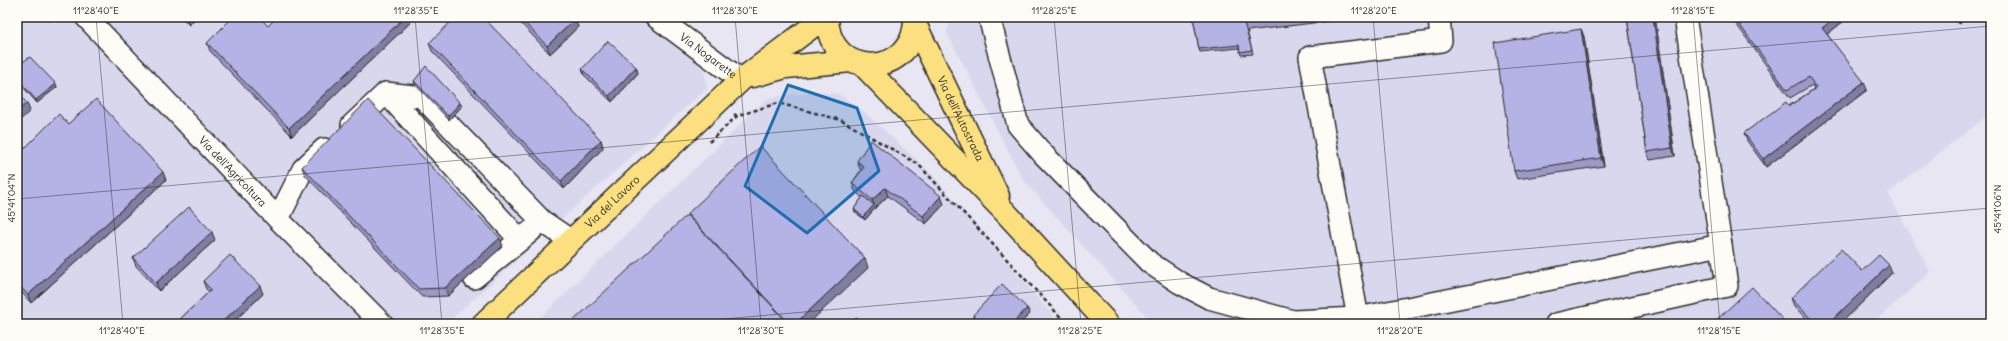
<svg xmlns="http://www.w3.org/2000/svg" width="2008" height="341" font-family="Delius,sans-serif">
  <rect width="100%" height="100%" fill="#e7e6f2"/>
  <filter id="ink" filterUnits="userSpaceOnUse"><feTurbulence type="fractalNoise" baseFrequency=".025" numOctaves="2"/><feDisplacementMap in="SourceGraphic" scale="8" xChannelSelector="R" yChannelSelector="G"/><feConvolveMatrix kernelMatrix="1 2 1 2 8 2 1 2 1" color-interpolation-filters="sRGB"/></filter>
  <g filter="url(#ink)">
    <g fill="#d8d7ee">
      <polygon points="17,17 47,17 55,24 63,17 644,17 702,62 707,88 446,324 17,324"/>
      <polygon points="951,17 1991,17 1991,113 1888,193 1930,272 1872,324 1154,324 1024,181 947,33"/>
      <polygon points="813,92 839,94 863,111 929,171 1060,324 534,324 768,98"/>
    </g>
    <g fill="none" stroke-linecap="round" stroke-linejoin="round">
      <g stroke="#2b2b2b" stroke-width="24">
        <g id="minor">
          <path id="s1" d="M86,17L278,219L382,324"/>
          <path id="s2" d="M656,17L741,80"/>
          <polyline points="989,17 1018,125 1043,154 1150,263 1180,283 1209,298 1293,321 1358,318"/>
          <polyline points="1439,17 1441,41 1310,57 1358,318 1721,245 1727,286 1556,324"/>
          <polyline points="1685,17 1721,245"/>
          <polyline points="386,93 520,240"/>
          <polyline points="352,125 386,93 422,97 542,221 570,240"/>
          <polyline points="278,219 303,169 324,149"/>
          <polyline points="474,278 531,231"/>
        </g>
      </g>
      <g stroke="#2b2b2b" stroke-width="25">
        <g id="major">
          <path d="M827,17C828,82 917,79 915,17"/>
          <path id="s3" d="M915,24L998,196"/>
          <polyline points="863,65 1006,213 1108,324"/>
          <polyline points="753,76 786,67 851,61"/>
          <path id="s4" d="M483,324L741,80L825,17"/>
        </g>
      </g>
      <g stroke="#2b2b2b" stroke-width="2.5" stroke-dasharray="4 3" stroke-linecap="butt">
        <polyline points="734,114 737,116 778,103 841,120 918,164 1067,324"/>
        <polyline points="709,142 737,116"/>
      </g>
      <use href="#minor" stroke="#fdfcf7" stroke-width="21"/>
      <use href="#major" stroke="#fce080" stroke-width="22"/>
    </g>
    <g fill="#9c9ac5" stroke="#2b2b2b">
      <polygon points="181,17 197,17 189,25"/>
      <polygon points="277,17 416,17 292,136 210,51 207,43 268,26"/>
      <polygon points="515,17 573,17 578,27 550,54"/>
      <polygon points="1193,17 1363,17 1247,31 1253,54 1241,55 1239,48 1200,52 1199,49"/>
      <polygon points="1627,17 1655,17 1675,156 1650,160 1647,152"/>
      <polygon points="1731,17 1849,17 1827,34 1867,90 1766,167 1747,141 1744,133 1789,106 1814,89 1812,85 1790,98"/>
      <polygon points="1948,17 1964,17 1960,24"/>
      <polygon points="1581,29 1584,37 1604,166 1517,179 1514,171"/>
      <polygon points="429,43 601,140 603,148 564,189 432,51"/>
      <polygon points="17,66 56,84 57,87 37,103 17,80"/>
      <polygon points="636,67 638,73 612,102 584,75 582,69"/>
      <polygon points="414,81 462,106 449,120 415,84"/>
      <polygon points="68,124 166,180 31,303 17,287 17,156"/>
      <polygon points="857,161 944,204 926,224 888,196 875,208 865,220 855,212 854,209 862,198 855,191 852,183 861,170 860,169"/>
      <polygon points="302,167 503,246 448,296 422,297 305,175"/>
      <polygon points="215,240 159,291 136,266 133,258"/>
      <polygon points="1889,265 1892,273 1840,324 1811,324 1794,306 1791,298 1862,271"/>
      <polygon points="203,281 263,294 231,324 183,324 181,318 209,292 206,289"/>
      <polygon points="1027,308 1030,314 1020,324 978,324 976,321 973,315"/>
    </g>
    <g fill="#7f7da0" stroke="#2b2b2b">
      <polygon points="186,17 197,17 189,25"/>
      <polygon points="405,17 416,17 292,136 289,128"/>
      <polygon points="1653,17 1655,17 1675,156 1672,148"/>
      <polygon points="1836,17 1849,17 1825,36 1822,28"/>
      <polygon points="1957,17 1964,17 1960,24"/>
      <polygon points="575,19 578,27 550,54 547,46"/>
      <polygon points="1581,29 1584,37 1604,166 1601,158"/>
      <polygon points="636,67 638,73 612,102 609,96"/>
      <polygon points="1864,82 1867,90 1766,167 1763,159"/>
      <polygon points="56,84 57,87 37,103 36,100"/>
      <polygon points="27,103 30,111 17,123 17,112"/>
      <polygon points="460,103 462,106 449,120 448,116"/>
      <polygon points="601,140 603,148 564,189 561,181"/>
      <polygon points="163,172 166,180 31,303 28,295"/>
      <polygon points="885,188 888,196 875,208 865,220 863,217 874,205 872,200"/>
      <polygon points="941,196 944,204 926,224 923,216"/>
      <polygon points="212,232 215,240 159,291 156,283"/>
      <polygon points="500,238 503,246 448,296 445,288"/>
      <polygon points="865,258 868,268 808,324 795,324"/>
      <polygon points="1889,265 1892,273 1840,324 1828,324"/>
      <polygon points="260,286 263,294 231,324 220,324"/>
      <polygon points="1027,308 1030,314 1020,324 1012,324"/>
    </g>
    <g fill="#b5b3e5" stroke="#2b2b2b">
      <polygon points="233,17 259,17 268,26 277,17 405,17 289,128 207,43"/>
      <polygon points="456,17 483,17 601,140 561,181 429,43"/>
      <polygon points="519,17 573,17 575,19 547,46"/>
      <polygon points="1193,17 1244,17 1244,23 1252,50 1240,52 1239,45 1199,49"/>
      <polygon points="1244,17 1293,17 1244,23"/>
      <polygon points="1627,17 1653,17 1672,148 1647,152"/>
      <polygon points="1734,17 1836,17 1822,28 1864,82 1763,159 1744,133 1786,102 1789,106 1816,88 1809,77 1787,90"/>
      <polygon points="1581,29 1601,158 1514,171 1495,43"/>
      <polygon points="608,41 636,67 609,96 582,69"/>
      <polygon points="30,57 56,84 36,100 17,78 17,66"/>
      <polygon points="426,66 460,103 448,116 414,81"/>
      <polygon points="17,93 27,103 17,112"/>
      <polygon points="96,99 163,172 28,295 17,283 17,156 59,114 68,124"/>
      <polygon points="368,100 500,238 445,288 419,289 302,167"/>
      <polygon points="871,140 941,196 923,216 885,188 872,200 852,183 864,167 857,161"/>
      <polygon points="760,146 865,258 795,324 790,324 687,214"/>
      <polygon points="863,196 874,205 863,217 854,209"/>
      <polygon points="189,207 212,232 156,283 133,258"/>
      <polygon points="687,215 789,324 570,324"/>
      <polygon points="1841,249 1862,271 1879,255 1889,265 1828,324 1816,324 1791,298"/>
      <polygon points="230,255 260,286 220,324 186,324 181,318 211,290 203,281"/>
      <polygon points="1002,284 1027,308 1012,324 983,324 973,315"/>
      <polygon points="1752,287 1787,324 1712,324"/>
      <polygon points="856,318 866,324 852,324"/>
    </g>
  </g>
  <path fill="#1f6fb2" fill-opacity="0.2" stroke="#1f6fb2" stroke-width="3" stroke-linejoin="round" d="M788,85L857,108L879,171L807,233L745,186Z"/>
  <path fill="none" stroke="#2b2b2b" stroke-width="1" stroke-opacity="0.45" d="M96,17L123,324M415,17L442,324M735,17L761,324M1054,17L1081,324M1373,17L1400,324M1693,17L1720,324M17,199L1991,26M667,324L1991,208"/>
  <g text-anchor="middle" stroke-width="4" stroke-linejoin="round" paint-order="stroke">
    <g font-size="11" fill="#2b2b2b" stroke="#fdfcf7">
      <text dy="4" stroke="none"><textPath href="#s2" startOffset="65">Via Nogarette</textPath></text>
      <text dy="4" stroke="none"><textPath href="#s3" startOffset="105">Via dell'Autostrada</textPath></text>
      <text dy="4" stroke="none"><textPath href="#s1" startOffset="213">Via dell'Agricoltura</textPath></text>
      <text dy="4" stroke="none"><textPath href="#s4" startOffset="178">Via del Lavoro</textPath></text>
    </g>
  </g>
  <rect width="2008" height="341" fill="none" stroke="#fdfcf7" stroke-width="44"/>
  <rect x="22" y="22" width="1964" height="297" fill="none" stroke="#2b2b2b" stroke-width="1.5"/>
  <g font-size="10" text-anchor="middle" fill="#2b2b2b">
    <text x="96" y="14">11°28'40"E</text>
    <text x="416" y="14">11°28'35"E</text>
    <text x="735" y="14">11°28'30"E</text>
    <text x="1054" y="14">11°28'25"E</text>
    <text x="1374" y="14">11°28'20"E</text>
    <text x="1693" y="14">11°28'15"E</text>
    <text transform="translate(11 198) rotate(-90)" y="4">45°41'04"N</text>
    <text transform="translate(1997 209) rotate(-90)" y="4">45°41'06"N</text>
    <text x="122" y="334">11°28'40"E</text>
    <text x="442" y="334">11°28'35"E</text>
    <text x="761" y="334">11°28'30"E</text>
    <text x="1080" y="334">11°28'25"E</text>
    <text x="1400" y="334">11°28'20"E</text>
    <text x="1719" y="334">11°28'15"E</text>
  </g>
</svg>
